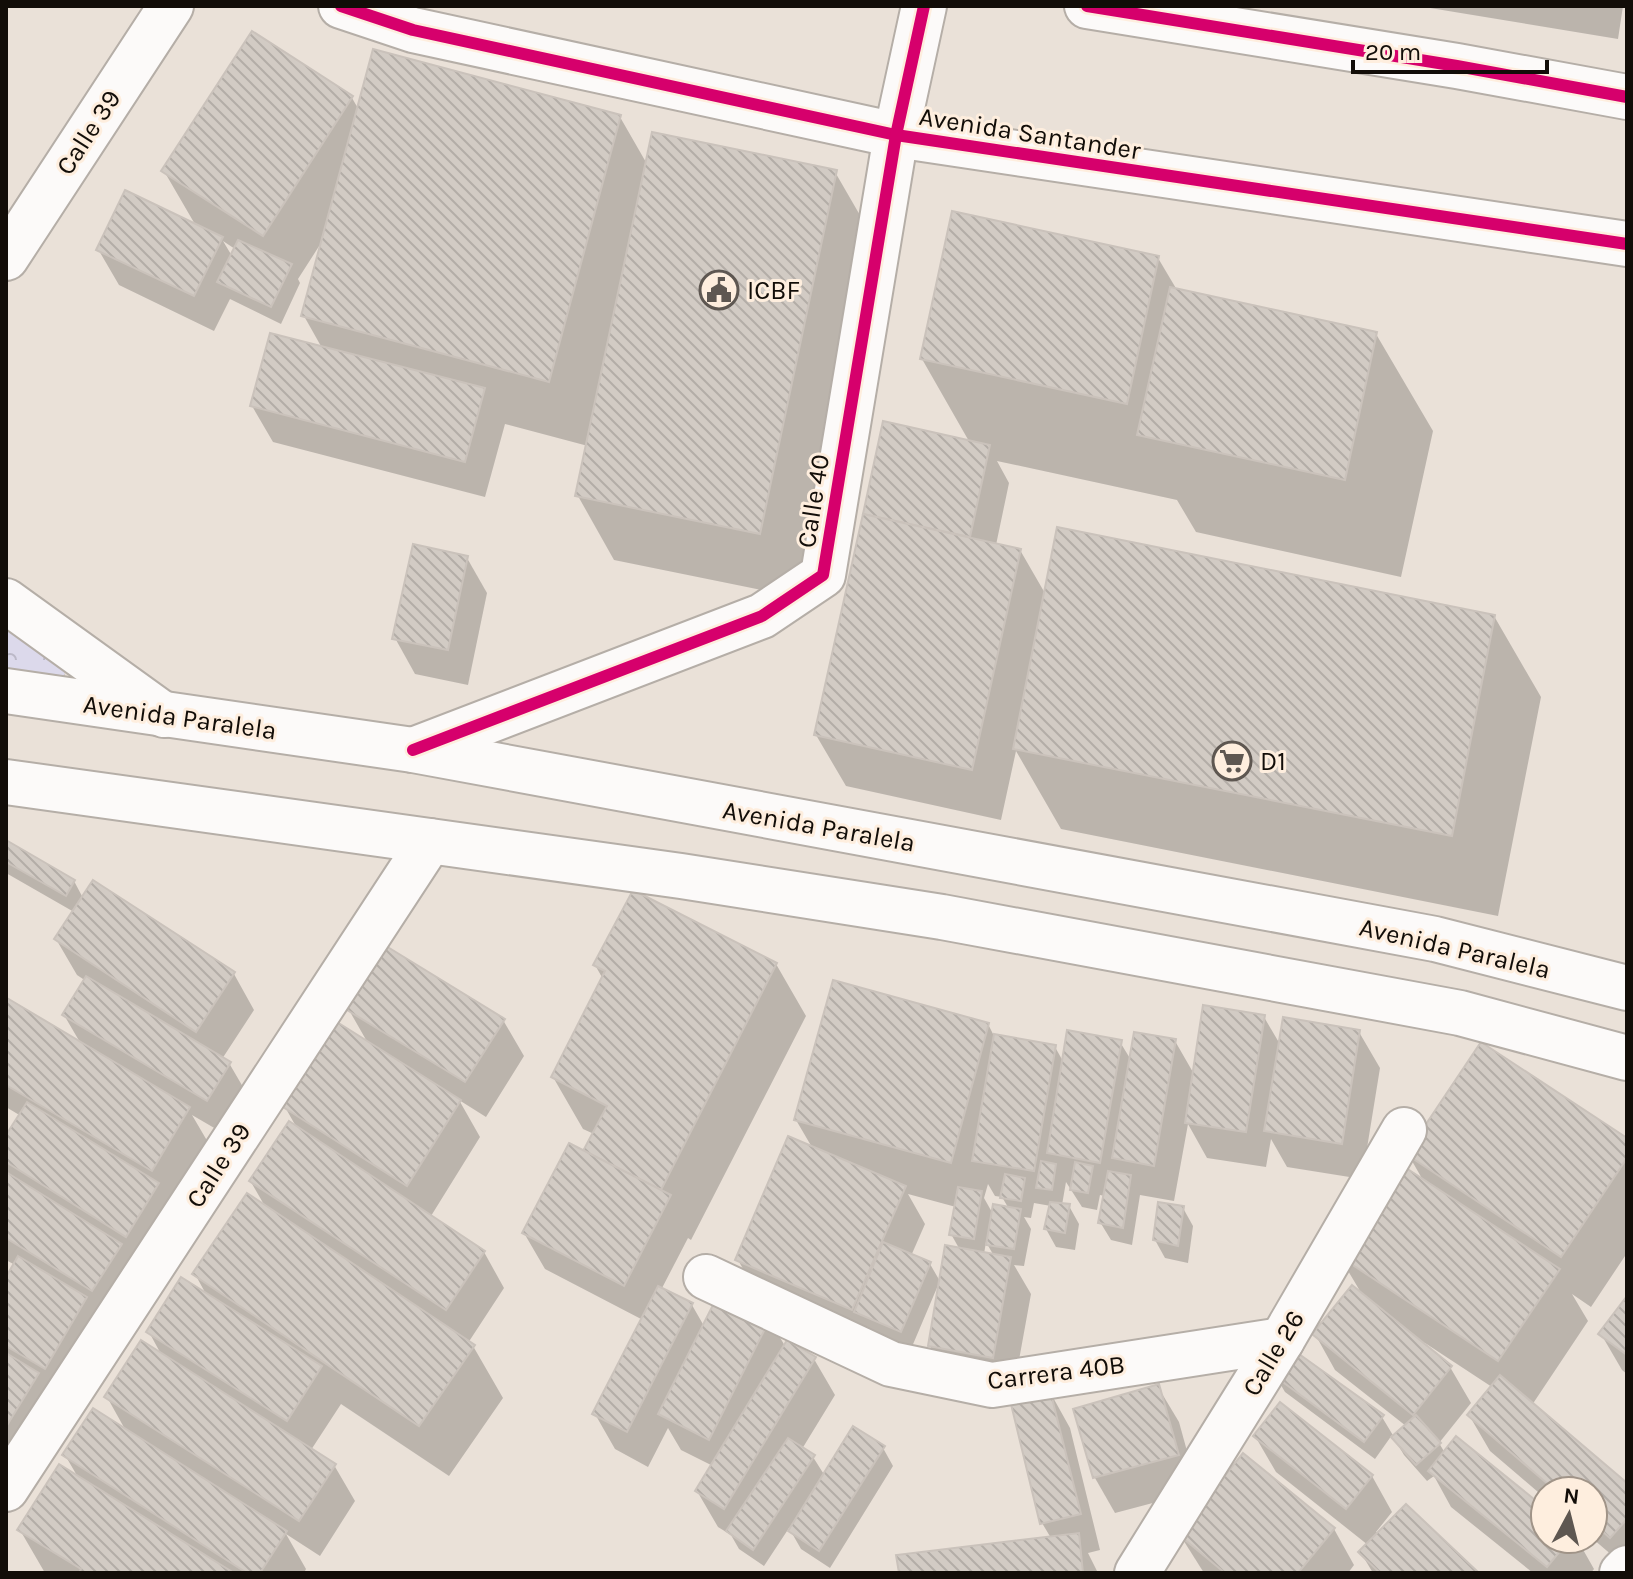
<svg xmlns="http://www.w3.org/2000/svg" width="1633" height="1579" font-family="Karla,sans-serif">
  <defs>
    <pattern id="park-crowns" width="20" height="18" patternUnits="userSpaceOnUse" patternTransform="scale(2)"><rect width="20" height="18" fill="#dcd9eb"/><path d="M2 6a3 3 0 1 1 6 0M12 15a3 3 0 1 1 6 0" fill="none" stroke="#bcb9c8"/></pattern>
    <pattern id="building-back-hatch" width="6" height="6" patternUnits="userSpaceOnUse" patternTransform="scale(2)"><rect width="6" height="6" fill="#d2cbc4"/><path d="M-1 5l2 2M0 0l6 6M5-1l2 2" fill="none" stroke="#b3ada7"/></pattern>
  </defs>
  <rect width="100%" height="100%" fill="#eae1d8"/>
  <polygon fill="url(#park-crowns)" points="6,625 64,663 65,683 6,672"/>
  <g fill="#0003" fill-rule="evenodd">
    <polygon points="1418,6 1623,6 1618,39"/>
    <path d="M252,34L352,98L359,110L620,117L647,164L835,172L872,236L796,597L614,560L578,496L588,446L505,424L485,497L273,442L252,406L322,348L304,316L323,240L298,279L300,283L281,324L230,299L214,331L119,285L98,249L196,226L164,171ZM223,241L235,249L232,256Z"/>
    <polygon points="1158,258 1177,290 1376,334 1433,431 1401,577 1196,532 1177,500 997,461 1009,483 996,545 1020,550 1046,595 1494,616 1541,697 1498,916 1061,829 1016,751 1001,820 846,786 816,735 885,423 970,443 922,359"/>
    <polygon points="467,558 487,593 468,685 415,674 395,638"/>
    <polygon points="6,842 74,881 83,898 234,974 254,1010 222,1059 229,1063 250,1099 228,1136 192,1115 209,1144 173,1205 167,1202 178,1221 147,1272 129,1260 141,1281 6,1453 6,1281 15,1265 6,1260 6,1175 9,1176 6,1172 6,1139 21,1116 6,1107 6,1002 7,1000 81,1044 64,1015 86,981 77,975 56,939 74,912 6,873"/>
    <polygon points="776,964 806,1016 691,1240 688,1238 661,1290 692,1305 704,1326 769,1319 785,1346 814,1359 835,1395 802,1449 813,1457 825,1476 883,1448 893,1466 830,1568 801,1549 789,1528 764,1566 739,1549 731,1535 718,1527 697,1491 713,1466 681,1450 668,1428 648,1467 615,1449 595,1414 643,1320 545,1269 524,1233 594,1134 583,1129 553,1077 603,979 595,965"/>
    <polygon points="349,1010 503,1020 524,1056 486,1117 459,1100 480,1137 431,1216 484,1252 504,1288 468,1343 473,1346 503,1398 449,1476 341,1404 311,1450 334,1465 355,1501 320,1556 286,1534 306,1569 304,1573 45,1573 20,1530 79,1479 65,1455 126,1431 107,1397 162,1356 149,1332 207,1296 195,1274 266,1208 251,1182 298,1130 285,1107 369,1045"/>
    <path d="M1264,1017L1281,1046L1359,1032L1380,1068L1362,1179L1287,1167L1271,1139L1266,1167L1207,1158L1188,1124L1174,1201L1140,1195L1132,1245L1111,1240L1100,1222L1105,1196L1100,1195L1097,1210L1082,1207L1066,1182L1062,1205L1069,1206L1079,1224L1075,1250L1056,1247L1046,1229L1051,1206L1034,1203L1031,1218L1024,1217L1031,1229L1024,1266L1014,1265L1031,1294L1013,1393L951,1382L930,1346L939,1283L911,1349L758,1295L738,1260L813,1149L796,1120L988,1024L994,1036L1055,1047L1064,1063L1120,1042L1131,1060L1175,1041L1194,1074ZM988,1184L995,1196L1002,1197L1009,1209L993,1214L984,1198ZM908,1194L956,1207L951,1234L960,1250L941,1283L930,1264L911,1256L925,1224ZM986,1242L994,1256L984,1254Z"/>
    <polygon points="1627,1141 1627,1253 1591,1307 1572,1294 1588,1321 1532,1405 1627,1486 1627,1568 1593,1539 1593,1491 1545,1491 1545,1498 1490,1451 1469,1415 1492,1387 1425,1343 1423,1345 1450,1367 1471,1403 1439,1443 1445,1453 1545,1510 1545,1539 1577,1539 1594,1569 1591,1573 1533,1573 1451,1507 1434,1476 1427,1481 1404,1455 1392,1435 1375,1459 1285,1392 1275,1375 1382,1417 1394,1437 1406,1426 1335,1370 1315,1334 1363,1296 1338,1254 1424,1182 1408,1154"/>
    <polygon points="1183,1208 1193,1226 1188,1263 1165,1258 1155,1240"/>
    <polygon points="1627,1299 1627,1374 1622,1370 1601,1334"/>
    <polygon points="1158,1387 1179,1422 1198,1491 1115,1513 1095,1478 1076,1410"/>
    <polygon points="1050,1392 1070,1428 1100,1550 1088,1553 1098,1573 901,1573 1051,1538 1042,1523"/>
    <polygon points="1255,1436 1372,1476 1392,1512 1376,1532 1476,1573 1373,1573 1361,1553 1368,1545 1276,1472"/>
    <polygon points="1334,1529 1354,1565 1348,1573 1204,1573 1180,1535"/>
  </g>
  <g fill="url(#building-back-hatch)" stroke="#cac2bb" stroke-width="2">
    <polygon points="252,31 353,96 263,236 161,171"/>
    <polygon points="373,49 621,115 549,382 301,316"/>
    <polygon points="652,132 837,170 760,534 575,496"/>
    <polygon points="125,190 223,237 194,296 96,250"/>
    <polygon points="952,211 1159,256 1127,404 920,359"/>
    <polygon points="238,240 292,264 271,307 217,282"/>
    <polygon points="1170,287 1377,332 1345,480 1137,435"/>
    <polygon points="270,333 485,388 465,462 250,406"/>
    <polygon points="883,421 990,445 970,537 863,514"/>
    <polygon points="863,514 1021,549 972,770 814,735"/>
    <polygon points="1057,527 1495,615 1452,836 1013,749"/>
    <polygon points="413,544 468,556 448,650 392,639"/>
    <polygon points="6,840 75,880 66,896 6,862"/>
    <polygon points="93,880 235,972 196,1032 54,939"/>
    <polygon points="633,890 777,963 661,1190 583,1151 607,1106 551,1077 605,971 593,965"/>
    <polygon points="386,946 505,1019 465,1082 347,1010"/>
    <polygon points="86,976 231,1062 207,1101 62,1015"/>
    <polygon points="833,980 989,1023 951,1163 794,1120"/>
    <polygon points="7,998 190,1107 152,1171 6,1085"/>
    <polygon points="1203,1005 1265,1015 1246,1132 1185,1123"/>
    <polygon points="1283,1017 1360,1030 1342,1144 1264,1131"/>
    <polygon points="337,1022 461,1100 407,1186 283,1107"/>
    <polygon points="1067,1030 1122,1040 1100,1163 1047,1153"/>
    <polygon points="1134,1032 1176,1039 1154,1166 1112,1158"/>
    <polygon points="994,1034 1056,1045 1034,1171 972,1161"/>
    <polygon points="1481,1042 1627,1138 1627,1158 1561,1257 1406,1154"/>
    <polygon points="27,1102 159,1183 126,1237 6,1162 6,1135"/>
    <polygon points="289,1121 485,1251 446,1310 249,1181"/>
    <polygon points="788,1136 906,1186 852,1310 735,1260"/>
    <polygon points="569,1143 671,1195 624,1286 522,1233"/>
    <polygon points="1041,1161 1056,1164 1052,1190 1036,1188"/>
    <polygon points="1075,1162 1093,1166 1088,1193 1070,1190"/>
    <polygon points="1397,1162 1560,1269 1498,1361 1336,1254"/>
    <polygon points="1108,1171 1131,1175 1123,1228 1098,1223"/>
    <polygon points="6,1172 122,1244 92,1291 6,1238"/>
    <polygon points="1005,1174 1025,1178 1021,1201 1000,1198"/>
    <polygon points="958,1187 982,1191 974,1239 949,1235"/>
    <polygon points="247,1193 475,1345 419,1426 192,1274"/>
    <polygon points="1050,1202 1070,1204 1065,1233 1044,1229"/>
    <polygon points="1158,1202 1184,1206 1178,1246 1153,1240"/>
    <polygon points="993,1204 1021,1209 1014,1249 986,1245"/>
    <polygon points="883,1242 931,1262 901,1332 854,1312"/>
    <polygon points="945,1245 1011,1257 993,1358 928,1346"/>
    <polygon points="18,1256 87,1297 45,1369 6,1346 6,1277"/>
    <polygon points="181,1277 322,1366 287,1421 146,1332"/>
    <polygon points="1352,1285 1452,1366 1413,1415 1312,1334"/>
    <polygon points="658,1286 693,1303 627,1432 592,1414"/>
    <polygon points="720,1291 771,1317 709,1440 658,1414"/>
    <polygon points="1627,1296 1627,1355 1598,1334"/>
    <polygon points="141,1340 336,1464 299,1521 104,1397"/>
    <polygon points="787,1340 816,1357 724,1509 695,1491"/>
    <polygon points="1292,1349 1384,1415 1364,1442 1272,1374"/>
    <polygon points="6,1353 39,1373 6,1427"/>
    <polygon points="1500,1375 1627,1483 1627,1519 1610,1538 1593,1523 1593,1491 1556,1491 1467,1415"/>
    <polygon points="1159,1384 1179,1455 1093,1478 1073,1409"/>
    <polygon points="1050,1390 1081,1514 1040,1524 1010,1400"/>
    <polygon points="1280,1402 1373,1475 1346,1509 1253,1436"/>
    <polygon points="93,1408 287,1531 260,1573 247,1573 62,1455"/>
    <polygon points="1416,1415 1441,1443 1416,1465 1391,1437"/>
    <polygon points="853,1426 885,1446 819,1551 788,1531"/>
    <polygon points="1456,1436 1545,1508 1545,1539 1570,1539 1547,1567 1428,1471"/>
    <polygon points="788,1438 815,1455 753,1550 726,1531"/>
    <polygon points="1243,1453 1335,1528 1298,1573 1225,1573 1178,1534"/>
    <polygon points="59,1464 234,1573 79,1573 81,1569 17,1530"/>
    <polygon points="1406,1504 1479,1573 1380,1573 1358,1552"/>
    <polygon points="1079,1533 1083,1573 899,1573 896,1555"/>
  </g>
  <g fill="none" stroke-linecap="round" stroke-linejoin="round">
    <g stroke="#b5aea7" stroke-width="48">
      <g id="minor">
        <polyline points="6,258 171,6"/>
        <polyline points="6,601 164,715"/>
        <polyline points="413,750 762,616 823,575 896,135 924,6"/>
        <polyline points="706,1277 891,1364 992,1385 1282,1340"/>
        <polyline points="6,1489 430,841"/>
        <polyline points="1137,1573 1282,1340 1404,1130"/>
        <polyline points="1622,1573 1627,1568"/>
      </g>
    </g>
    <g stroke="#b5aea7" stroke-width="48">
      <g id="major">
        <polyline points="341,6 413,30 896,135 1627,244"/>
        <polyline points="1087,6 1457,66 1627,97"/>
        <polyline points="6,691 413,750 1435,939 1627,988"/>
        <polyline points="6,782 681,876 942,917 1460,1013 1627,1058"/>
      </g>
    </g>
    <use href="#minor" stroke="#fcfaf9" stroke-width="44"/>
    <use href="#major" stroke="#fcfaf9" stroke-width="44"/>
    <g stroke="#feeede" stroke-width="17">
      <g id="cycleway">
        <polyline points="341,6 413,30 896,135 1627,244"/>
        <polyline points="1087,6 1457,66 1627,97"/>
        <polyline points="413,750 762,616 823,575 896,135 924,6"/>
      </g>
    </g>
    <use href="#cycleway" stroke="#d6006c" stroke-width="12"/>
  </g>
  <defs>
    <g id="civic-ring" transform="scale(2)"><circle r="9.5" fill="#feeede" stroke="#5e5751" stroke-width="1.5"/><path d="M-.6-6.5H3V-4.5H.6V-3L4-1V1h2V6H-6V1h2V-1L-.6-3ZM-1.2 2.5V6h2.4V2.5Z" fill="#5e5751"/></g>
    <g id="supermarket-ring" transform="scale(2)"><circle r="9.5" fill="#feeede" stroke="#5e5751" stroke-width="1.5"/><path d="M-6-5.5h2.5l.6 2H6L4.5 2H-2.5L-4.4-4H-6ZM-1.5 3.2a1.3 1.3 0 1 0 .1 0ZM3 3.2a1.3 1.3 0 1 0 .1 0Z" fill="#5e5751"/></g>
  </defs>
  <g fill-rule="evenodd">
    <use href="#civic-ring" x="719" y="290"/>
    <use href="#supermarket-ring" x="1232" y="761"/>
  </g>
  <g text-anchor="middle" stroke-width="6" stroke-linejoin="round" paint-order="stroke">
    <g font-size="26" fill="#120d08" stroke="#feeede">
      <text transform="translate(88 132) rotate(-57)" y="9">Calle 39</text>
      <text transform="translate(1030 133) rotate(9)" y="9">Avenida Santander</text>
      <text transform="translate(813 501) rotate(-81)" y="9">Calle 40</text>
      <text transform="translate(180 717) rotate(8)" y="9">Avenida Paralela</text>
      <text transform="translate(819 826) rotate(10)" y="9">Avenida Paralela</text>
      <text transform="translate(1455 948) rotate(13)" y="9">Avenida Paralela</text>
      <text transform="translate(218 1165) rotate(-57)" y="9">Calle 39</text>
      <text transform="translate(1273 1353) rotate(-59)" y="9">Calle 26</text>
      <text transform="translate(1056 1372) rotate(-7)" y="9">Carrera 40B</text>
    </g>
    <g font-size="26" fill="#120d08" stroke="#feeede" text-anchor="start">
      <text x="747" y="299">ICBF</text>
      <text x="1260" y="770">D1</text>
    </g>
  </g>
  <rect width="1633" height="1579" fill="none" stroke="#120d08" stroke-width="16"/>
  <g transform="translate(1569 1515) rotate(7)"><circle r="38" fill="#feeede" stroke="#a09488" stroke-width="2"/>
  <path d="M0-6L14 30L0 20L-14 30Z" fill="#5e5751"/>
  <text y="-12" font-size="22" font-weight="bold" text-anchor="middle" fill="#120d08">N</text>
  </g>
  <path d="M1353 60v12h194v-12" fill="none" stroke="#120d08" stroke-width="4"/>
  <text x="1365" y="60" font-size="24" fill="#120d08" stroke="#feeede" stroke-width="6" paint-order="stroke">20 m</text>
</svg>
